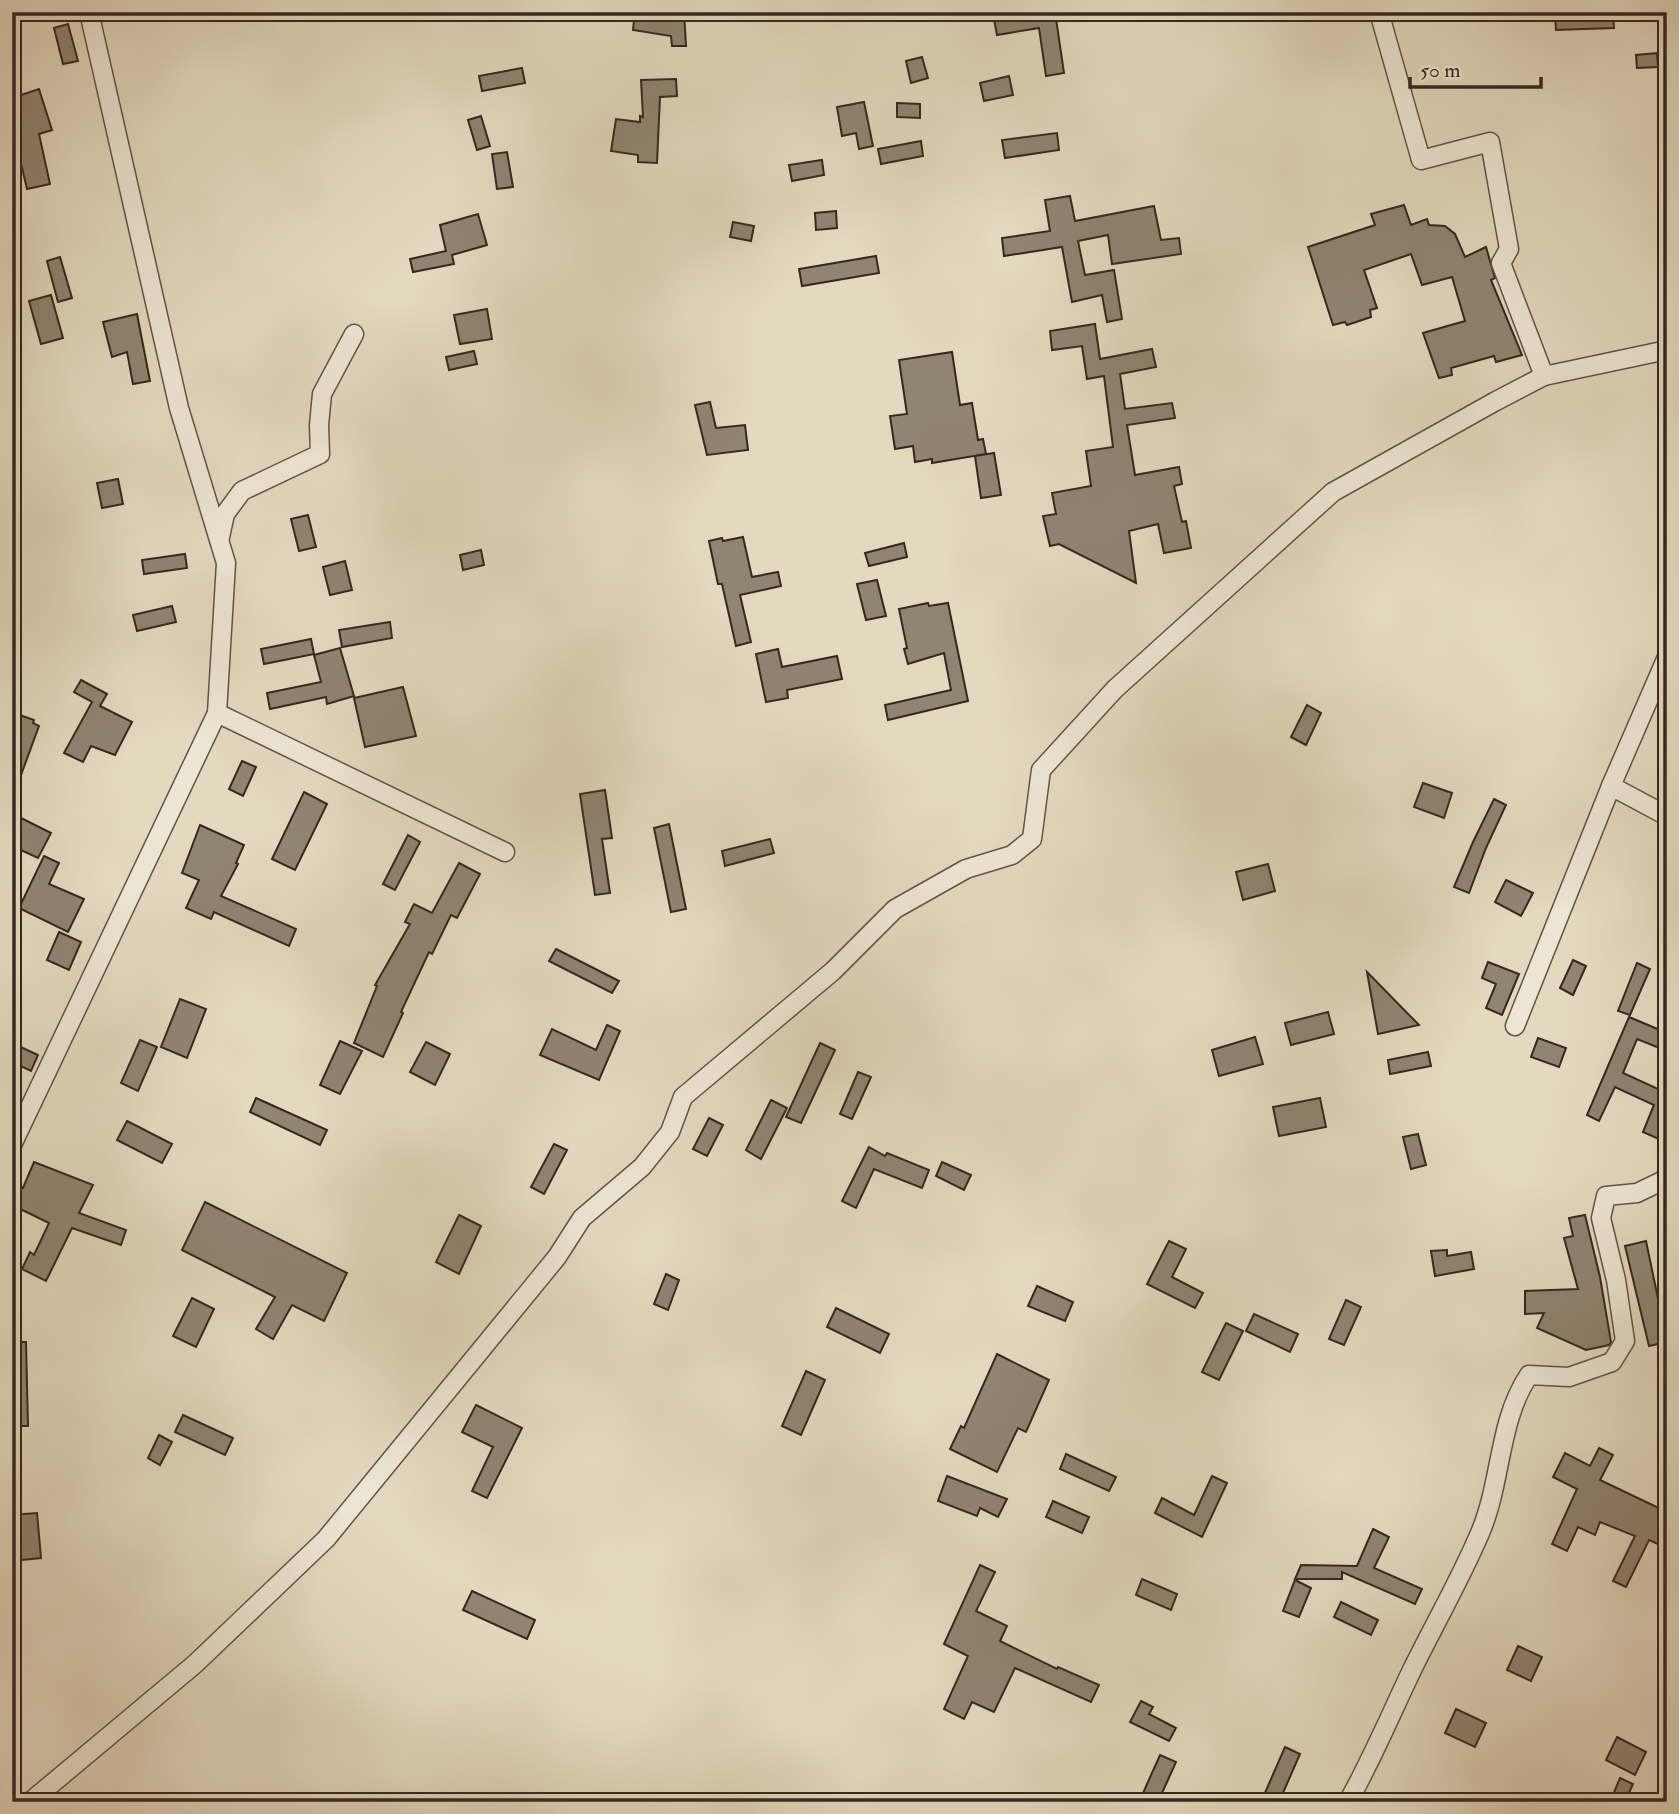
<svg xmlns="http://www.w3.org/2000/svg" width="1679" height="1814" font-family="'IM FELL Double Pica',serif">
  <rect width="100%" height="100%" fill="#e3d9bf"/>
  <filter id="stains"><feTurbulence type="fractalNoise" baseFrequency=".00286" numOctaves="4"/><feColorMatrix values="0 0 0 0 .2 0 0 0 0 .09 0 0 0 0 .02 0 0 0 .5 -.17"/></filter>
  <radialGradient id="worn" r=".72"><stop offset=".6" stop-color="#630" stop-opacity="0"/><stop offset="1" stop-color="#630" stop-opacity=".3"/></radialGradient>
  <g fill="#908473" stroke="#362720" stroke-width="2">
    <polygon points="635,12 684,12 686,46 672,46 671,36 633,30"/>
    <polygon points="1031,12 1055,12 1064,73 1046,76 1039,28 997,35 994,19"/>
    <polygon points="1577,12 1613,12 1614,28 1556,30 1555,16 1577,15"/>
    <polygon points="68,24 78,61 63,64 54,28"/>
    <polygon points="1657,53 1658,67 1637,68 1636,55"/>
    <polygon points="922,57 928,78 911,83 906,61"/>
    <polygon points="522,68 525,83 482,91 479,76"/>
    <polygon points="1009,76 1013,95 984,101 980,83"/>
    <polygon points="676,79 677,96 660,97 657,163 638,162 638,155 611,151 616,119 640,122 640,116 643,117 641,80"/>
    <polygon points="39,89 52,130 39,134 50,184 27,189 12,125 12,98"/>
    <polygon points="864,102 873,146 859,149 856,133 842,136 837,107"/>
    <polygon points="897,103 920,104 920,118 897,117"/>
    <polygon points="481,116 490,146 477,150 468,120"/>
    <polygon points="1057,133 1059,150 1005,158 1002,140"/>
    <polygon points="921,141 923,156 881,164 878,149"/>
    <polygon points="507,152 513,187 497,189 492,154"/>
    <polygon points="822,160 824,175 792,181 789,165"/>
    <polygon points="1070,196 1075,221 1154,206 1161,240 1179,238 1181,254 1112,264 1108,235 1078,241 1085,275 1114,270 1122,319 1107,322 1102,295 1072,302 1062,247 1004,256 1002,238 1050,231 1045,200"/>
    <polygon points="1404,205 1411,225 1427,219 1429,225 1445,226 1455,234 1465,257 1486,247 1495,278 1491,280 1522,355 1496,362 1494,356 1451,368 1452,375 1439,378 1423,333 1465,321 1452,277 1422,285 1411,254 1364,270 1377,308 1370,310 1371,317 1347,325 1345,322 1333,325 1308,247 1375,225 1371,214"/>
    <polygon points="836,211 837,228 816,230 815,213"/>
    <polygon points="478,214 487,245 452,255 454,264 413,272 410,259 446,251 440,225"/>
    <polygon points="733,222 754,226 751,241 730,237"/>
    <polygon points="876,256 879,273 802,286 799,269"/>
    <polygon points="60,257 72,298 58,302 47,261"/>
    <polygon points="51,295 63,338 41,344 29,301"/>
    <polygon points="487,309 492,339 460,344 454,315"/>
    <polygon points="137,314 150,381 133,384 127,352 112,357 103,322"/>
    <polygon points="1095,324 1100,359 1152,349 1156,367 1120,374 1125,409 1172,403 1175,418 1127,425 1135,475 1179,467 1182,484 1174,486 1182,522 1186,521 1191,548 1164,553 1158,524 1129,531 1136,583 1059,544 1050,546 1043,516 1056,514 1052,493 1091,486 1086,451 1113,447 1104,376 1087,379 1082,346 1052,350 1050,331"/>
    <polygon points="474,351 477,364 449,370 446,357"/>
    <polygon points="952,352 960,405 972,403 978,440 983,439 986,454 932,463 932,459 915,462 913,446 895,449 890,416 907,414 899,360"/>
    <polygon points="710,402 716,428 745,425 748,450 707,455 695,405"/>
    <polygon points="994,453 1001,495 981,498 975,456"/>
    <polygon points="118,479 123,504 102,508 97,483"/>
    <polygon points="308,515 316,547 299,551 291,519"/>
    <polygon points="743,537 752,577 778,572 781,586 740,595 751,642 736,646 722,584 718,584 709,541 722,538 723,541"/>
    <polygon points="904,543 907,557 869,566 865,553"/>
    <polygon points="481,550 484,565 463,570 460,555"/>
    <polygon points="185,554 187,568 144,574 142,560"/>
    <polygon points="345,561 352,590 330,595 323,567"/>
    <polygon points="877,580 886,616 866,620 857,584"/>
    <polygon points="928,603 929,606 948,603 968,701 888,720 885,705 951,690 944,653 908,664 904,649 907,648 899,609"/>
    <polygon points="172,606 176,622 137,631 133,615"/>
    <polygon points="390,622 392,638 342,647 339,630"/>
    <polygon points="311,639 314,654 264,664 261,649"/>
    <polygon points="340,648 354,696 327,704 326,697 270,709 267,693 321,682 314,655"/>
    <polygon points="778,649 782,667 837,656 842,679 787,690 788,698 766,702 756,654"/>
    <polygon points="81,680 107,694 100,706 132,722 115,755 91,746 83,762 64,753 92,702 74,692"/>
    <polygon points="403,687 416,736 365,747 354,698"/>
    <polygon points="1307,705 1321,713 1306,745 1291,737"/>
    <polygon points="20,715 34,720 33,723 39,726 14,794 12,734"/>
    <polygon points="242,761 256,767 243,796 229,789"/>
    <polygon points="1423,783 1452,793 1444,818 1414,807"/>
    <polygon points="605,790 612,838 602,839 610,893 595,895 580,794"/>
    <polygon points="304,792 327,804 295,870 272,859"/>
    <polygon points="1494,799 1506,805 1486,848 1469,893 1454,887 1473,842"/>
    <polygon points="21,818 51,833 38,858 12,846 12,836"/>
    <polygon points="669,824 686,909 671,912 654,828"/>
    <polygon points="200,825 244,845 236,863 238,864 221,896 296,929 289,946 214,912 211,919 186,908 199,880 182,873"/>
    <polygon points="408,835 420,842 395,890 383,884"/>
    <polygon points="770,839 774,853 725,866 722,851"/>
    <polygon points="44,856 59,863 49,884 84,899 68,932 19,908"/>
    <polygon points="459,863 480,874 457,918 451,915 432,954 429,952 401,1012 403,1013 383,1057 354,1043 377,986 375,985 410,924 405,922 414,904 432,913"/>
    <polygon points="1268,864 1275,891 1243,900 1236,872"/>
    <polygon points="1506,880 1533,893 1521,916 1495,902"/>
    <polygon points="59,932 81,942 69,970 47,960"/>
    <polygon points="556,949 619,981 612,993 549,961"/>
    <polygon points="1573,960 1586,966 1573,995 1560,988"/>
    <polygon points="1488,962 1519,974 1502,1015 1486,1008 1496,984 1482,978"/>
    <polygon points="1637,963 1650,969 1630,1015 1618,1011"/>
    <polygon points="1367,972 1419,1025 1378,1034"/>
    <polygon points="180,999 206,1009 187,1058 161,1047"/>
    <polygon points="1328,1012 1334,1034 1291,1045 1285,1023"/>
    <polygon points="1629,1017 1667,1033 1667,1051 1637,1039 1623,1073 1660,1090 1667,1076 1667,1125 1661,1140 1643,1132 1654,1105 1615,1087 1599,1121 1587,1115"/>
    <polygon points="607,1025 620,1031 599,1080 540,1055 552,1029 596,1050"/>
    <polygon points="1255,1037 1263,1064 1219,1076 1212,1050"/>
    <polygon points="1538,1038 1566,1048 1559,1067 1531,1057"/>
    <polygon points="140,1040 157,1047 138,1091 121,1083"/>
    <polygon points="340,1041 362,1051 340,1094 320,1085"/>
    <polygon points="426,1042 450,1054 435,1085 410,1072"/>
    <polygon points="12,1043 38,1055 31,1071 12,1062"/>
    <polygon points="820,1043 835,1050 801,1123 786,1117"/>
    <polygon points="1428,1052 1431,1066 1390,1074 1388,1060"/>
    <polygon points="858,1072 871,1077 852,1119 840,1114"/>
    <polygon points="256,1098 327,1130 320,1145 250,1112"/>
    <polygon points="1320,1098 1326,1127 1279,1136 1273,1107"/>
    <polygon points="771,1100 787,1108 761,1159 746,1150"/>
    <polygon points="709,1118 723,1125 707,1156 693,1149"/>
    <polygon points="127,1121 172,1144 162,1163 117,1140"/>
    <polygon points="1418,1134 1426,1165 1411,1169 1403,1137"/>
    <polygon points="554,1144 567,1150 544,1194 531,1187"/>
    <polygon points="869,1147 885,1156 887,1153 929,1170 922,1188 874,1169 856,1208 842,1201"/>
    <polygon points="34,1162 93,1185 79,1213 126,1230 121,1245 72,1228 46,1281 22,1269 30,1252 34,1255 49,1223 12,1205 12,1183 23,1188"/>
    <polygon points="942,1162 971,1175 964,1190 936,1176"/>
    <polygon points="205,1202 347,1273 324,1321 292,1305 273,1339 256,1329 275,1297 182,1250"/>
    <polygon points="459,1215 481,1226 459,1274 436,1262"/>
    <polygon points="1585,1215 1600,1277 1611,1342 1609,1345 1586,1350 1537,1328 1544,1313 1525,1314 1525,1291 1578,1289 1564,1238 1573,1236 1569,1218"/>
    <polygon points="1169,1241 1186,1249 1172,1277 1203,1293 1195,1308 1147,1284"/>
    <polygon points="1646,1241 1661,1313 1667,1312 1667,1342 1649,1346 1625,1246"/>
    <polygon points="1447,1250 1447,1256 1471,1252 1474,1269 1435,1276 1431,1251"/>
    <polygon points="666,1274 679,1280 668,1310 654,1304"/>
    <polygon points="1037,1286 1073,1302 1065,1321 1028,1306"/>
    <polygon points="192,1298 214,1309 196,1347 173,1336"/>
    <polygon points="1346,1300 1361,1307 1344,1345 1329,1339"/>
    <polygon points="836,1308 889,1334 880,1353 827,1327"/>
    <polygon points="1254,1314 1298,1334 1290,1352 1246,1331"/>
    <polygon points="1226,1323 1243,1331 1219,1380 1202,1372"/>
    <polygon points="12,1342 26,1342 28,1426 12,1426"/>
    <polygon points="997,1354 1049,1380 1026,1432 1018,1428 997,1472 950,1449 961,1426 964,1428"/>
    <polygon points="806,1371 825,1380 801,1435 782,1426"/>
    <polygon points="476,1405 522,1428 487,1498 472,1491 493,1447 462,1432"/>
    <polygon points="183,1415 233,1438 225,1455 175,1432"/>
    <polygon points="159,1435 172,1442 160,1465 148,1458"/>
    <polygon points="1599,1448 1613,1455 1600,1480 1667,1512 1667,1548 1649,1540 1626,1587 1613,1581 1635,1536 1600,1522 1595,1535 1578,1527 1567,1551 1552,1544 1577,1489 1553,1477 1565,1453 1590,1466"/>
    <polygon points="1066,1454 1116,1477 1109,1491 1060,1469"/>
    <polygon points="947,1476 1007,1499 998,1517 980,1508 977,1516 938,1501"/>
    <polygon points="1212,1476 1227,1483 1202,1537 1155,1513 1162,1498 1194,1515"/>
    <polygon points="1053,1501 1089,1517 1082,1533 1046,1517"/>
    <polygon points="37,1513 41,1558 12,1561 12,1515"/>
    <polygon points="1373,1529 1389,1537 1374,1568 1422,1589 1415,1604 1342,1572 1342,1579 1295,1579 1301,1565 1357,1566"/>
    <polygon points="980,1565 995,1572 976,1611 1007,1626 1000,1641 1057,1669 1058,1667 1099,1685 1091,1702 1015,1668 994,1712 972,1702 964,1719 944,1709 968,1656 944,1644"/>
    <polygon points="1142,1579 1177,1594 1171,1610 1136,1595"/>
    <polygon points="1295,1580 1311,1588 1299,1617 1283,1611"/>
    <polygon points="472,1591 535,1620 527,1639 463,1610"/>
    <polygon points="1341,1602 1378,1620 1371,1635 1334,1617"/>
    <polygon points="1518,1646 1542,1657 1531,1681 1507,1670"/>
    <polygon points="1141,1701 1153,1707 1149,1714 1176,1728 1169,1741 1130,1722"/>
    <polygon points="1456,1709 1486,1723 1475,1747 1445,1733"/>
    <polygon points="1617,1737 1646,1752 1635,1775 1606,1760"/>
    <polygon points="1285,1747 1300,1754 1279,1802 1261,1802"/>
    <polygon points="1160,1755 1176,1762 1158,1802 1139,1802"/>
    <polygon points="1620,1778 1633,1784 1625,1802 1610,1802"/>
  </g>
  <g fill="none" stroke-linecap="round" stroke-linejoin="round">
    <g stroke="#615448" stroke-width="21">
      <g id="minor">
        <polyline points="1379,12 1421,160 1490,142 1509,249 1501,263 1544,376"/>
        <polyline points="220,537 225,514 242,491 320,454 319,425 322,394 354,334"/>
        <polyline points="217,713 505,852"/>
        <polyline points="1611,786 1667,816"/>
        <polyline points="1515,1026 1611,786 1667,657"/>
        <polyline points="12,1145 217,713 226,563 179,408 89,12"/>
        <polyline points="30,1802 195,1664 326,1539 557,1257 582,1218 642,1167 670,1132 683,1097 833,971 895,909 966,869 1012,855 1032,839 1041,770 1115,689 1333,492 1496,401 1544,376 1667,350"/>
        <path d="M1348,1802C1372,1759 1390,1716 1411,1672C1434,1625 1460,1580 1480,1533C1502,1482 1498,1421 1529,1375L1569,1377L1612,1362L1625,1341L1616,1280L1601,1218L1606,1196L1637,1193L1664,1180L1667,1174"/>
      </g>
    </g>
    <use href="#minor" stroke="#ede6d5" stroke-width="18"/>
  </g>
  <rect width="1679" height="1814" fill="none" stroke="#e3d9bf" stroke-width="42"/>
  <rect x="14" y="14" width="1651" height="1786" fill="none" stroke="#362720" stroke-width="3.5"/>
  <rect x="21" y="21" width="1637" height="1772" fill="none" stroke="#362720" stroke-width="2"/>
  <path d="M1410 77v10h131v-10" fill="none" stroke="#362720" stroke-width="3.5"/>
  <text x="1420" y="77" font-size="21" fill="#362720" stroke="#ede6d5" stroke-width="5" paint-order="stroke">50 m</text>
  <rect width="100%" height="100%" filter="url(#stains)"/>
  <rect width="100%" height="100%" fill="url(#worn)"/>
</svg>
